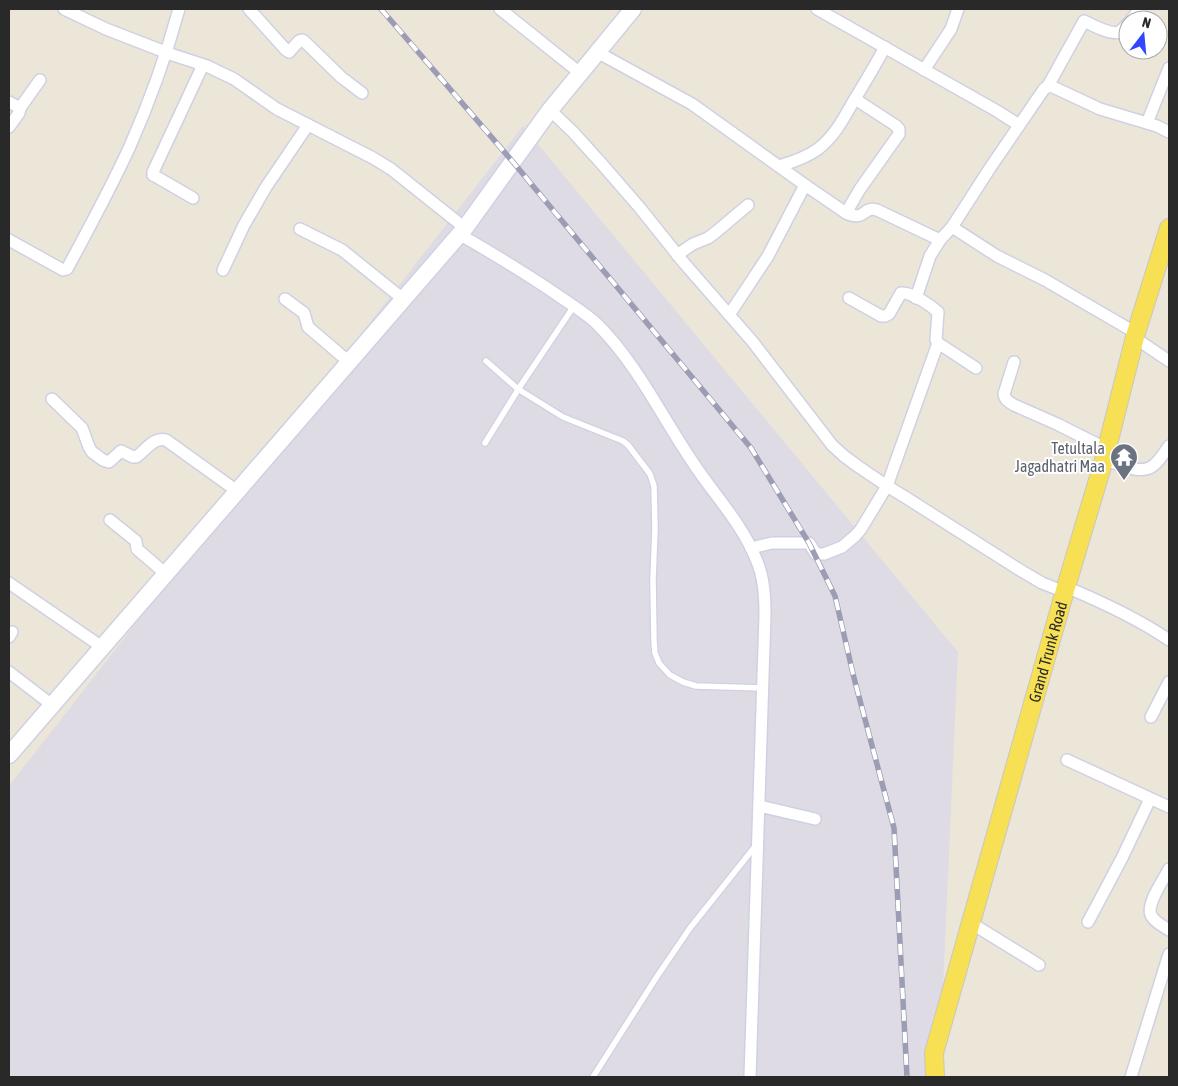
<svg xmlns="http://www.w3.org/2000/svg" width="1178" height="1086" font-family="'Asap Condensed',sans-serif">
  <rect width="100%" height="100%" fill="#ece6d9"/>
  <polygon fill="#dedbe4" points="523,126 958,652 939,1077 9,1077 9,786"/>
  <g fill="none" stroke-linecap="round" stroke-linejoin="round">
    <g stroke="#cfd1e3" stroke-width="8">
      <g id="lane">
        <polyline points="486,361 518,389 563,417 623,441 628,445 650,474 654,486 655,528 653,580 654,641 655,653 659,663 670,675 683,682 696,686 763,688"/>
        <polyline points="485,443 521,385 574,306"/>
        <polyline points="593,1077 656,978 690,928 757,844"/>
      </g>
    </g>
    <g stroke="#cfd1e3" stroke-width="14">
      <g id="street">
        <polyline points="64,9 106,29 173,55 207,66 234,79 277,109 373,158 391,169 465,228"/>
        <polyline points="249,9 286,50 289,52 299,41 302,40 304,41 341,77 362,93"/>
        <polyline points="500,9 580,73"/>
        <polyline points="817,9 997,111 1019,125"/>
        <polyline points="1131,20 1140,9"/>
        <path d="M597,52L692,104L805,185L846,213C866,222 862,206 877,210L940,240"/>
        <polyline points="924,70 951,29 958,9"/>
        <path d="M1048,86L1084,21C1092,25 1111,35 1119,32C1122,30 1126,26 1128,23"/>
        <polyline points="9,102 20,108 19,113 9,127"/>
        <polyline points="20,108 40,80"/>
        <polyline points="550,110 573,132 601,163 640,208 684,263 752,341 832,445 844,456 859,467 887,486 905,497 1020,570 1042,583 1065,592"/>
        <polyline points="1147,123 1169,68"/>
        <path d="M779,166C793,162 807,157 818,149C834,137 844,118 853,102C864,84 875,66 885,47"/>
        <polyline points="193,198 155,176 153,175 153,172 203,65"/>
        <polyline points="846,213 860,189 899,134 899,129 895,125 855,99"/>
        <polyline points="952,227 997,256 1045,280 1136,333"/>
        <polyline points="300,229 342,250 403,299"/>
        <path d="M459,234C492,253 525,273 556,294C570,304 584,312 596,323C639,365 664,422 698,470C718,499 743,526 756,559C764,577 765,596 765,615L750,1077"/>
        <path d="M9,240L63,270L67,269C89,228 111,188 130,146C150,101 166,56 179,9"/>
        <polyline points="677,255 693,244 708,238 716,232 748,205"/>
        <polyline points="223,270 244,225 266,187 308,125"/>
        <path d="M849,298L881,316H885L889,314L901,293C912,292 930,305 938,312L936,340L938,343L976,368"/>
        <polyline points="916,298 930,256 940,240 952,227 990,168 1044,89 1048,86 1053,87 1100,109 1157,126 1169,132"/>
        <polyline points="285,299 304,313 308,327 349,362"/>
        <polyline points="729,315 768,256 805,185"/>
        <polyline points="1135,338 1169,361"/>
        <path d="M1014,362L1004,394C1005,400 1009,402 1014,405L1057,424L1107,449"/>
        <path d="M52,399L82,428L89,447L92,452L103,460L109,462L121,451L133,457H136C146,450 153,437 166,440L237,491"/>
        <path d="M1104,460C1119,464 1142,476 1154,465C1160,460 1165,452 1169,446"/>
        <polyline points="110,520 136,541 137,549 166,574"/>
        <polyline points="751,548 772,543 809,543 816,554 824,554 842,547 855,536 861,529 887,486 938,343"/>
        <polyline points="9,583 102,647"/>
        <path d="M1066,587C1102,602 1137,618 1169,640"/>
        <polyline points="9,637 12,632"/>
        <polyline points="9,672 52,705"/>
        <polyline points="1151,717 1169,682"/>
        <polyline points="1067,760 1169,807"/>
        <polyline points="759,806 815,819"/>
        <path d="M1169,869C1164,879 1146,904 1151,915C1154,922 1163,926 1169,930"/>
        <polyline points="1088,922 1122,858 1150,799"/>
        <polyline points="971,923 1039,965"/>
        <polyline points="1131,1077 1169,954"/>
      </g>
    </g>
    <g stroke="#cfd1e3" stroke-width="19">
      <polyline id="secondary" points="9,755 465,228 550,110 633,9"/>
    </g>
    <g stroke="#c7c7c7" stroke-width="20">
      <g id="primary">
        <path id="s1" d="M935,1077L934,1053L1066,587L1104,460L1136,333L1169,228"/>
      </g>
    </g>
    <use href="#lane" stroke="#fff" stroke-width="5.5"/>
    <use href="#street" stroke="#fff" stroke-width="11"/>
    <use href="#secondary" stroke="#fff" stroke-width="16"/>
    <use href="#primary" stroke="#f7e054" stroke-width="18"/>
    <g stroke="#9c9db4" stroke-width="5.5">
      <polyline id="rail" points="381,9 513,162 751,448 809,543 835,596 854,678 894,828 907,1077"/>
    </g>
    <use href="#rail" stroke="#fff" stroke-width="4" stroke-dasharray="11" stroke-linecap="butt"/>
  </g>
  <defs>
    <g id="temple-pin" transform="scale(1.4375)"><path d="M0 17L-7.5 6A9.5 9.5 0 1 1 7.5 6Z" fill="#6b7280" stroke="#fff"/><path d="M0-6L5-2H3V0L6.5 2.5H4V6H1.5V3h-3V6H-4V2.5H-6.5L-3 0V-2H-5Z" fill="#fff"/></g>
  </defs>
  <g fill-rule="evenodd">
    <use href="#temple-pin" x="1124" y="457"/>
  </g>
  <g text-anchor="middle" stroke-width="4" stroke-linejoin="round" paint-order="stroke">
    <g font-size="16" fill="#5b616d" stroke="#fff" text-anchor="end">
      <text x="1105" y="454">Tetultala<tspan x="1105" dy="18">Jagadhatri Maa</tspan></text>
    </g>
    <g font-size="16" fill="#292929" stroke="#fff">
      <text dy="6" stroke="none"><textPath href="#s1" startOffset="441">Grand Trunk Road</textPath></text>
    </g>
  </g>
  <rect width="1178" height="1086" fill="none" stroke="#292929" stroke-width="20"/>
  <g transform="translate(1143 35) rotate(16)"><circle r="24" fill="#ffffff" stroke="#a9a9a9"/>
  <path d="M0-4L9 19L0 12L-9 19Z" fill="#3346ff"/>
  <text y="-8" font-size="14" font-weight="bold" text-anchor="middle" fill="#292929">N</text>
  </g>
</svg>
